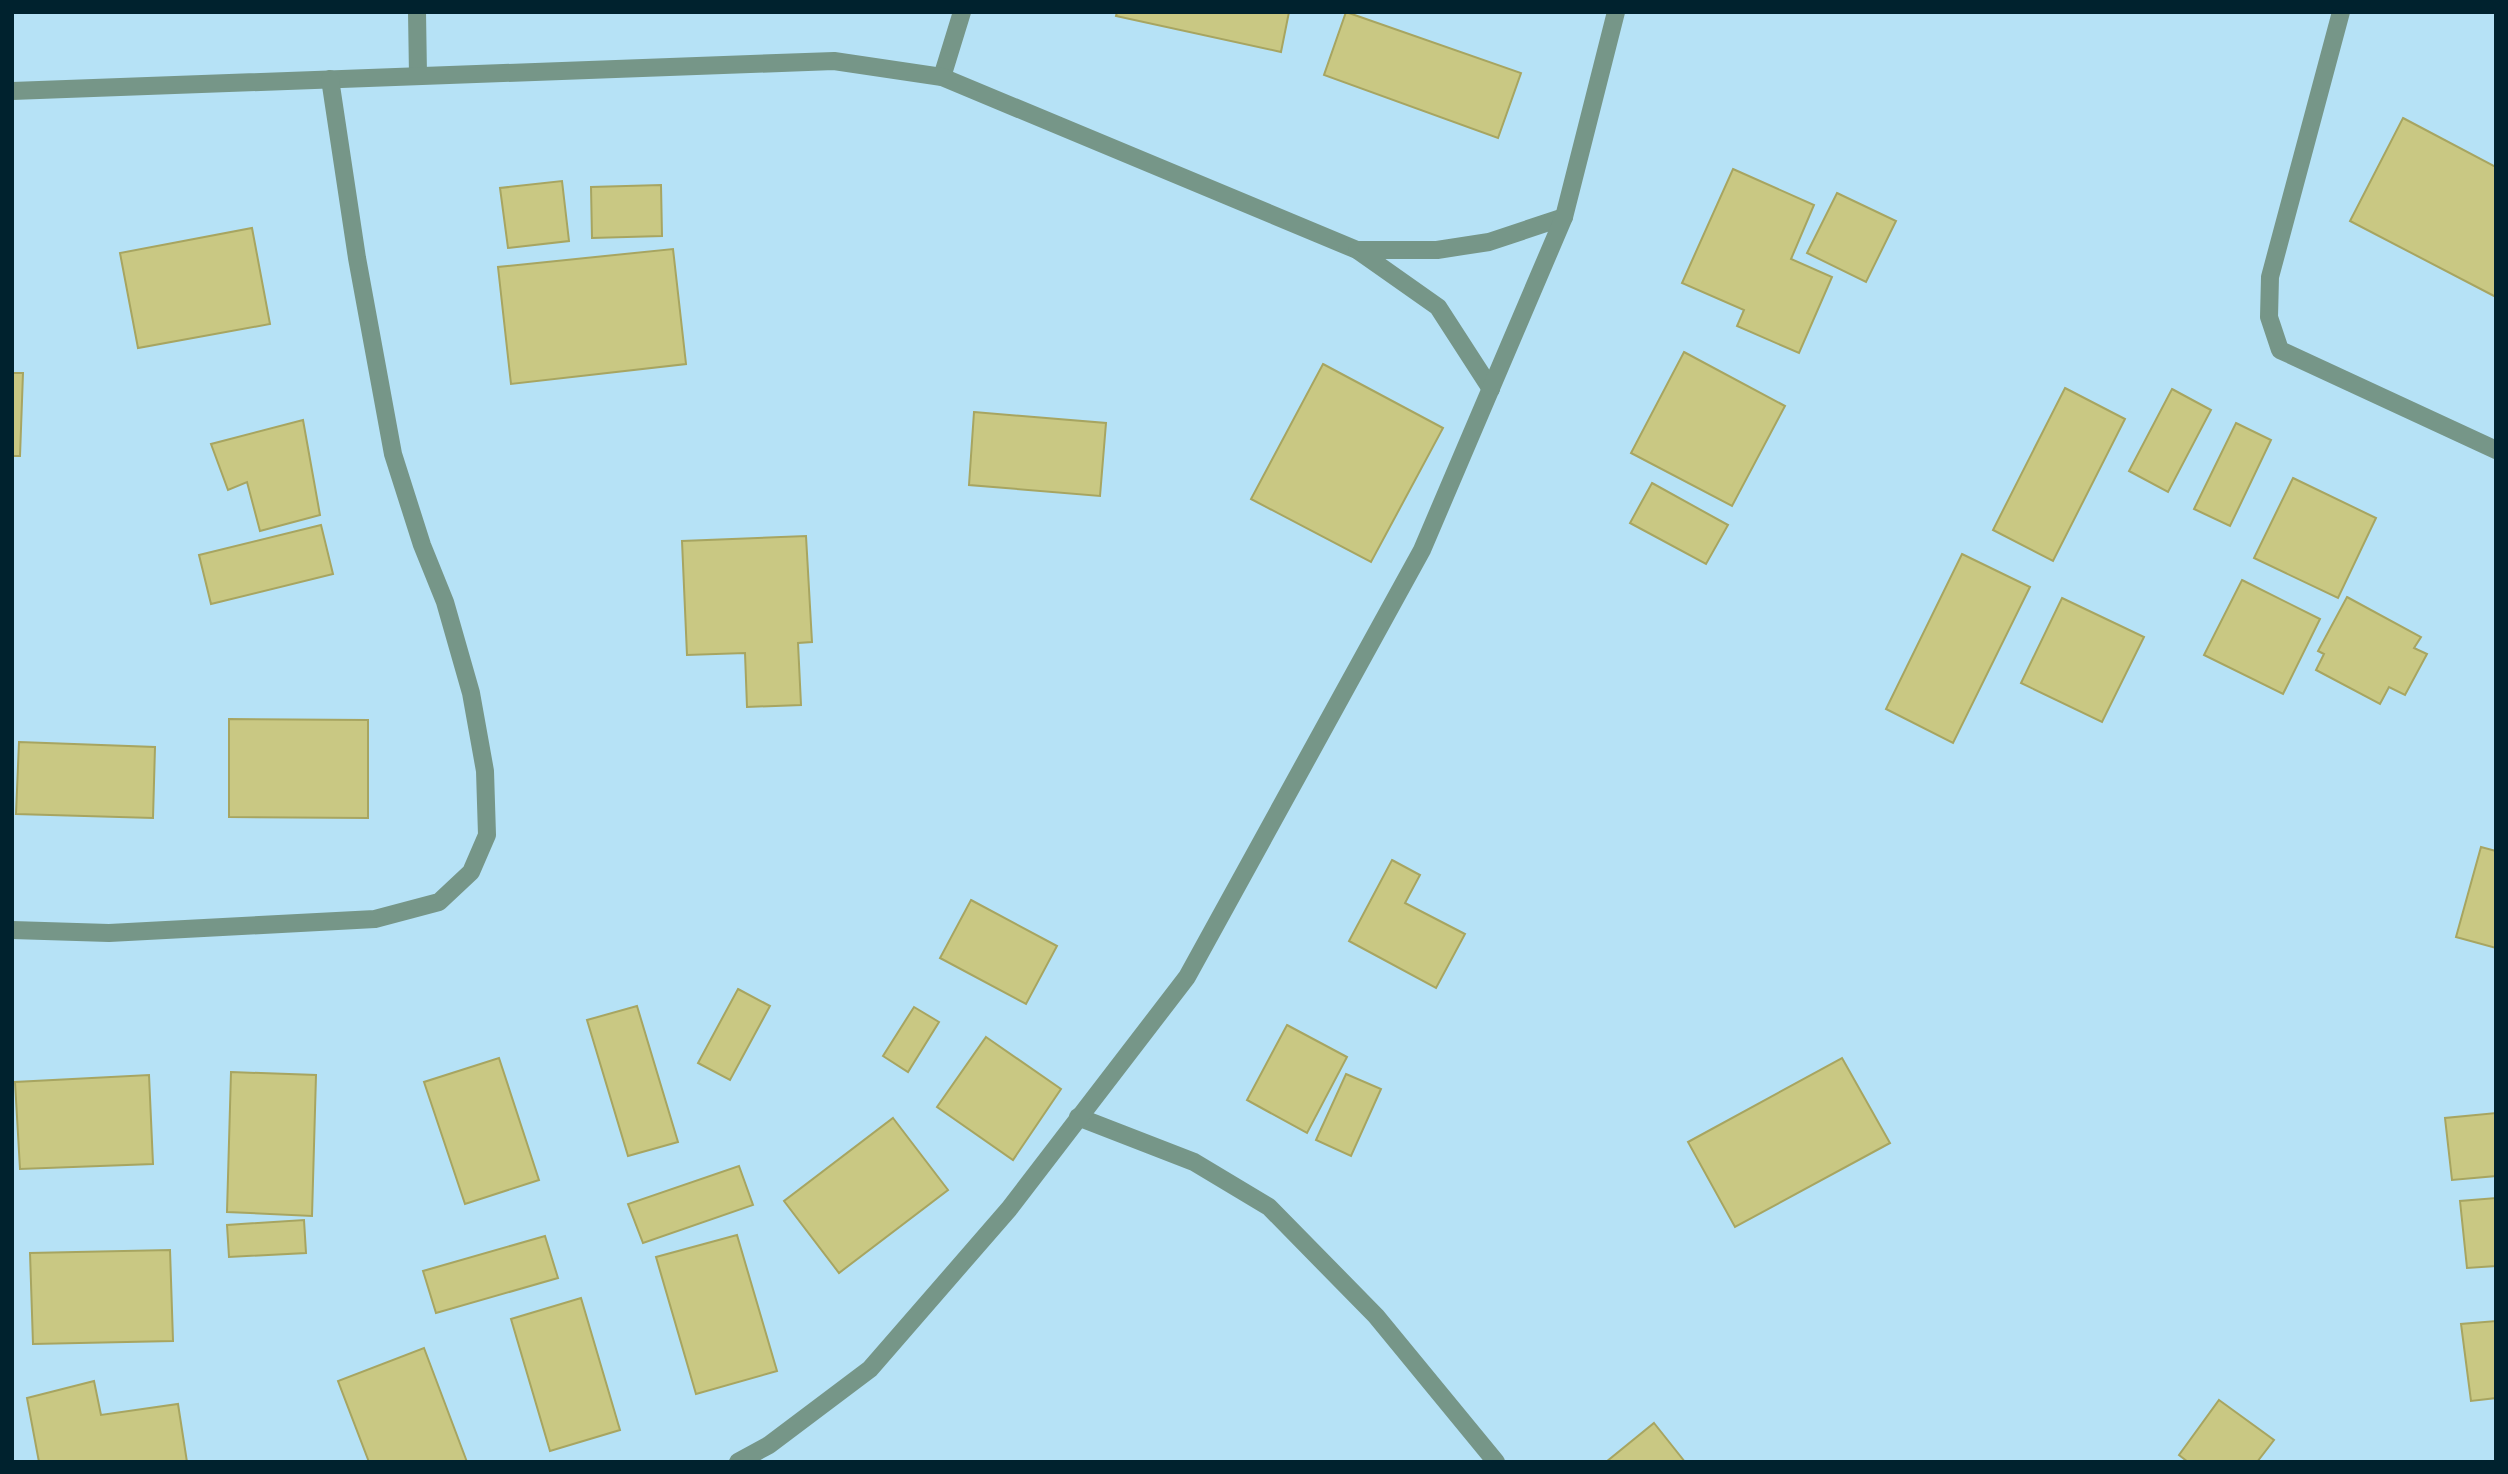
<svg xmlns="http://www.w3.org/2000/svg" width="2508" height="1474" font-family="'Asap Condensed',sans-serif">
  <rect width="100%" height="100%" fill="#b6e2f6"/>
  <g fill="#c9c883" stroke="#a7a561" stroke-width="2">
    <polygon points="1117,12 1289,12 1281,52 1116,16"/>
    <polygon points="1346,12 1521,73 1498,138 1324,75"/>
    <polygon points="2403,118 2496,167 2496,297 2350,221"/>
    <polygon points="1733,169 1814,205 1791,259 1832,277 1799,353 1737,326 1744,310 1682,283"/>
    <polygon points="562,181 569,241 508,248 500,188"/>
    <polygon points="661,185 662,236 592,238 591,187"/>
    <polygon points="1837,193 1896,221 1866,282 1807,253"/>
    <polygon points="252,228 270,324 138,348 120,253"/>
    <polygon points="673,249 686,364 511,384 498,267"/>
    <polygon points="1684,352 1785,406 1732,506 1631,453"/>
    <polygon points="1323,364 1443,428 1371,562 1251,499"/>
    <polygon points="12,373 23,373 20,456 12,456"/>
    <polygon points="2065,388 2125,419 2053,561 1993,530"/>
    <polygon points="2172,389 2211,410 2168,492 2129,471"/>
    <polygon points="974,412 1106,423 1100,496 969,485"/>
    <polygon points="303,420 320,515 260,531 247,482 228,490 211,444"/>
    <polygon points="2236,423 2271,440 2230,526 2194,509"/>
    <polygon points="2293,478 2376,518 2338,598 2254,558"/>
    <polygon points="1652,483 1728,525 1706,564 1630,523"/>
    <polygon points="321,525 333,574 211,604 199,555"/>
    <polygon points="806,536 812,642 798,643 801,705 747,707 745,653 687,655 682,541"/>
    <polygon points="1962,554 2030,587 1953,743 1886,709"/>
    <polygon points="2242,580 2320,619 2283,694 2204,655"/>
    <polygon points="2347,597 2421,637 2414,648 2427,654 2405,695 2389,687 2380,704 2316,670 2324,654 2318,651"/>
    <polygon points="2062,598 2144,637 2102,722 2021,683"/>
    <polygon points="229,719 368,720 368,818 229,817"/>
    <polygon points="19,742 155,747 153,818 16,814"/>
    <polygon points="2481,847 2496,851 2496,948 2456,937"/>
    <polygon points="1392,860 1420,875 1405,903 1465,934 1436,988 1349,941"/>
    <polygon points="971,900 1057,946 1026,1004 940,958"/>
    <polygon points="738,989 770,1006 730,1080 698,1063"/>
    <polygon points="637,1006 678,1142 628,1156 587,1020"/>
    <polygon points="914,1007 939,1022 908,1072 883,1056"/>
    <polygon points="1287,1025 1347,1057 1307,1133 1247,1100"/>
    <polygon points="986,1037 1061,1089 1013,1160 937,1107"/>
    <polygon points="499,1058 539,1180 465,1204 424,1082"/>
    <polygon points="1842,1058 1890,1143 1735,1227 1688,1142"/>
    <polygon points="231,1072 316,1075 312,1216 227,1212"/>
    <polygon points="1346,1074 1381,1089 1351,1156 1316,1140"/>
    <polygon points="149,1075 153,1164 20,1169 15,1082"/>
    <polygon points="2496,1113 2496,1176 2452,1180 2445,1118"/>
    <polygon points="893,1118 948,1190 839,1273 784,1201"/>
    <polygon points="739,1166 753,1205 643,1243 628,1204"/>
    <polygon points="2496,1198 2496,1266 2467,1268 2460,1201"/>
    <polygon points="304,1220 306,1253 229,1257 227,1225"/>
    <polygon points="737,1235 777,1371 696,1394 656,1257"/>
    <polygon points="545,1236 558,1278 436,1313 423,1271"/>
    <polygon points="170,1250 173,1341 33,1344 30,1253"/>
    <polygon points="581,1298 620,1430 550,1451 511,1319"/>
    <polygon points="2496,1321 2496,1398 2471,1401 2461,1324"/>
    <polygon points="424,1348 467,1462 369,1462 338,1381"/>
    <polygon points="94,1381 101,1415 178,1404 187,1462 39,1462 27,1398"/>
    <polygon points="2219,1400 2274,1440 2257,1462 2188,1462 2179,1455"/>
    <polygon points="1654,1423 1685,1462 1606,1462"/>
  </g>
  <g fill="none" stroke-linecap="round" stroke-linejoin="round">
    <g stroke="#769688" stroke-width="18">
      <polyline points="417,12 418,75"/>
      <polyline points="2341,12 2270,277 2269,317 2280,350 2496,450"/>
      <polyline points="942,77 962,12"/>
      <polyline points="12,91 834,61 942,77 1357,250 1438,307 1491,389"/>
      <polyline points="1357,250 1437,250 1489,242 1564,217"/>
      <polyline points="12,930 109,933 375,919 439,902 471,872 487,835 485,771 471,693 445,602 422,545 393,454 357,258 330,79"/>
      <polyline points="1078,1117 1194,1162 1269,1207 1376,1316 1496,1462"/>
      <polyline points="738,1462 769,1445 870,1369 1009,1209 1187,977 1422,550 1564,217 1616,12"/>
    </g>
  </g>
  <rect width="2508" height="1474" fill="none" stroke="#00222e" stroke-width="28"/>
</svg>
